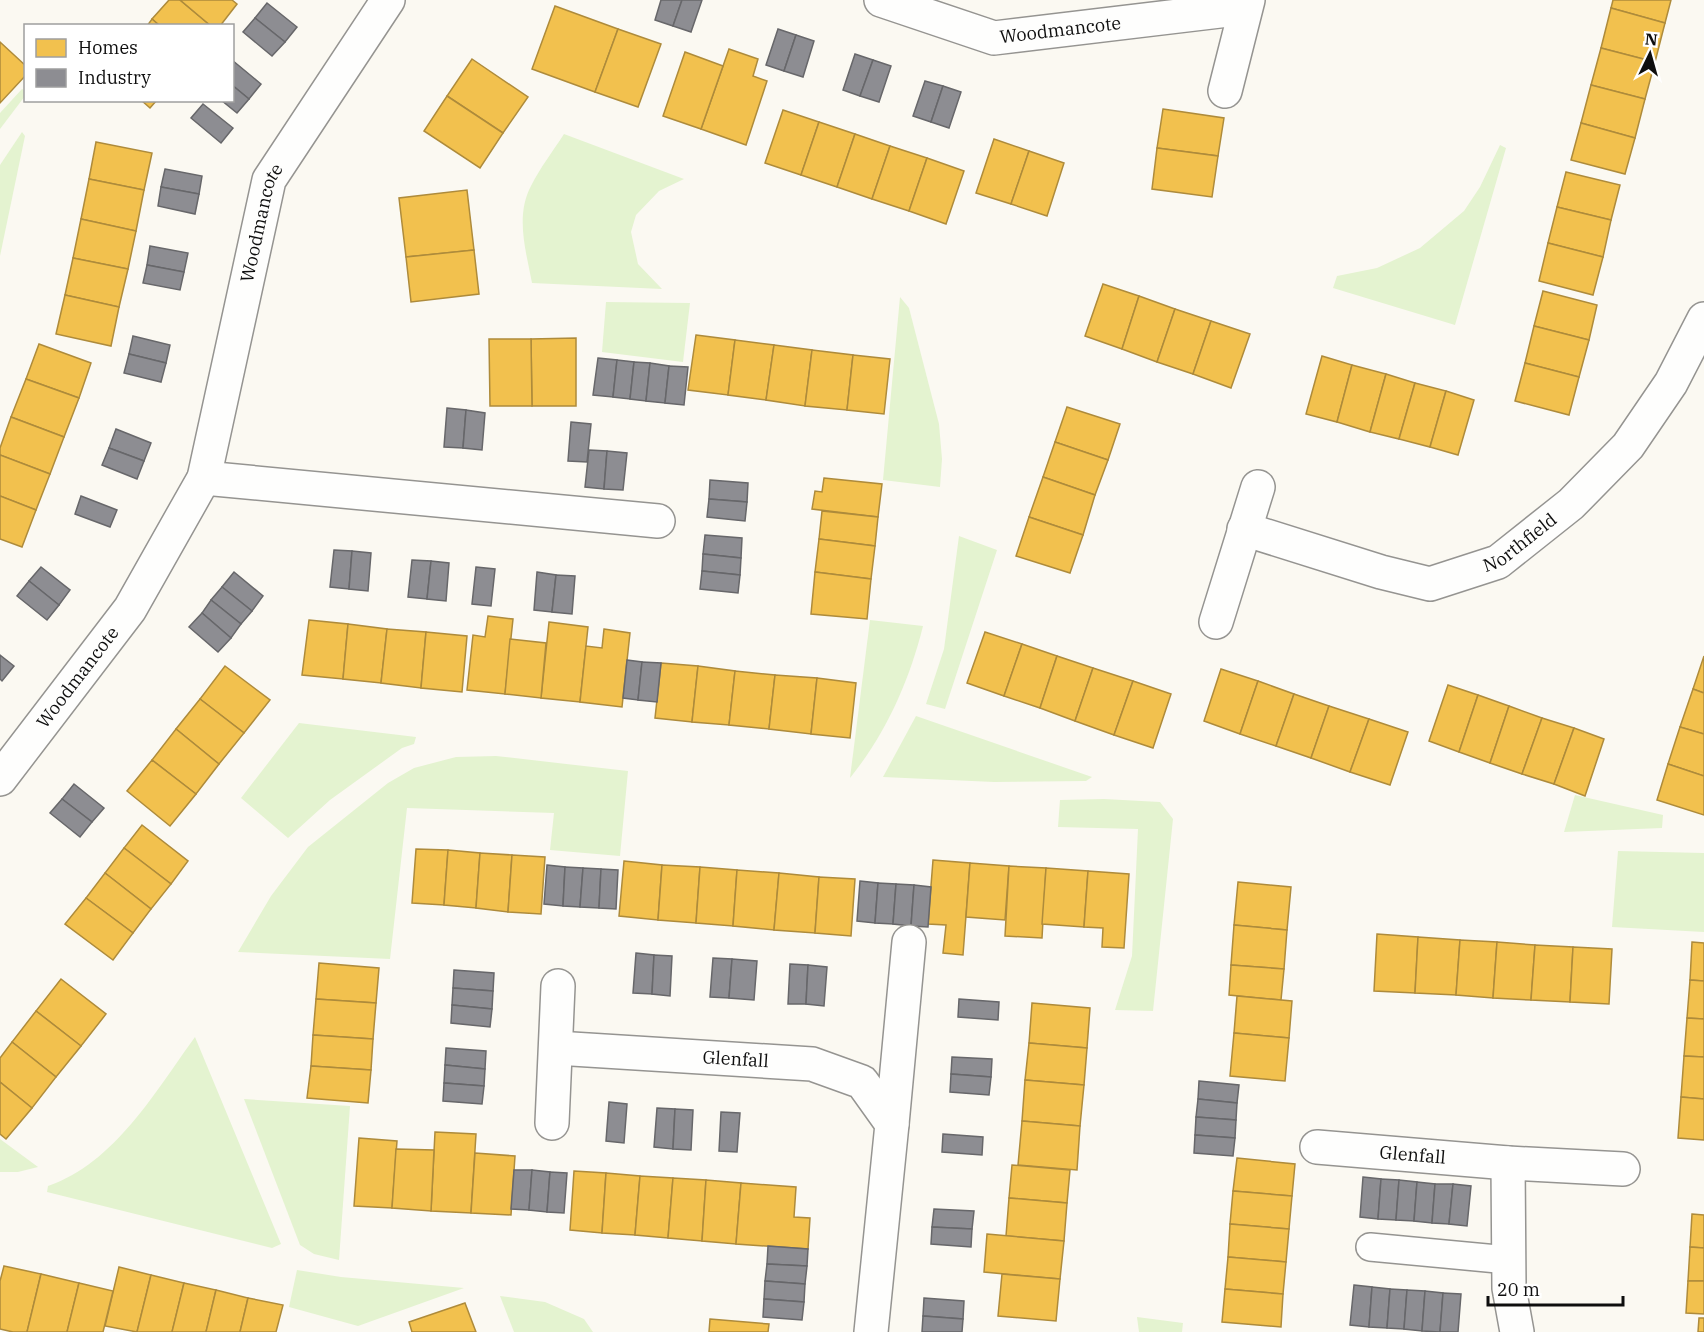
<svg xmlns="http://www.w3.org/2000/svg" width="1704" height="1332" font-family="'IBM Plex Serif',serif">
  <rect width="100%" height="100%" fill="#fbf9f2"/>
  <g fill="#e4f3d0">
    <polygon points="22,89 25,91 25,96 0,129 0,113"/>
    <polygon points="22,132 25,136 0,256 0,165"/>
    <path d="M564,134L684,179L659,191L636,215L631,232L638,264L662,289L532,283C526,251 515,216 531,186C540,168 553,151 564,134Z"/>
    <polygon points="1500,145 1506,148 1455,325 1333,288 1337,276 1377,268 1420,248 1464,211 1480,187"/>
    <polygon points="900,297 909,308 939,424 942,459 940,487 883,480"/>
    <polygon points="606,302 690,303 683,362 602,352"/>
    <polygon points="959,536 997,550 945,709 926,704 944,649"/>
    <path d="M870,620L923,626C909,682 886,733 850,778Z"/>
    <polygon points="916,716 1092,777 1086,781 994,782 883,777"/>
    <polygon points="299,723 416,737 414,744 402,748 330,800 288,838 241,798"/>
    <polygon points="496,756 628,771 620,856 550,850 554,813 407,808 390,959 238,952 271,896 308,847 388,783 414,768 456,757"/>
    <polygon points="1575,795 1663,815 1662,828 1564,832"/>
    <polygon points="1104,799 1160,802 1173,819 1153,1011 1115,1010 1132,956 1138,829 1058,827 1060,800"/>
    <polygon points="1618,851 1704,853 1704,932 1612,927"/>
    <path d="M195,1037L281,1244L272,1248L47,1192L48,1186C115,1163 155,1092 195,1037Z"/>
    <polygon points="244,1099 350,1106 339,1260 314,1254 300,1245"/>
    <polygon points="0,1139 38,1167 18,1172 0,1172"/>
    <polygon points="297,1270 341,1277 464,1288 358,1326 289,1307"/>
    <polygon points="500,1296 545,1302 584,1319 593,1332 514,1332"/>
    <polygon points="1137,1317 1183,1323 1182,1332 1139,1332"/>
  </g>
  <g fill="#f2c14e" stroke="#ae8b3b" stroke-width="1.5">
    <polygon points="169,0 180,0 211,26 160,26 152,19"/>
    <polygon points="180,0 232,0 237,4 220,26 211,26"/>
    <polygon points="1613,0 1671,0 1665,23 1611,8"/>
    <polygon points="555,6 618,29 595,92 532,69"/>
    <polygon points="1611,8 1665,23 1655,62 1601,48"/>
    <polygon points="152,19 160,26 147,26"/>
    <polygon points="618,29 661,44 638,107 595,92"/>
    <polygon points="0,42 26,66 26,75 0,103"/>
    <polygon points="1601,48 1655,62 1645,99 1591,85"/>
    <polygon points="729,49 758,59 753,76 767,81 746,145 701,129"/>
    <polygon points="685,52 723,66 701,129 663,116"/>
    <polygon points="472,59 528,97 503,133 447,96"/>
    <polygon points="1591,85 1645,99 1635,138 1581,123"/>
    <polygon points="447,96 503,133 480,168 424,131"/>
    <polygon points="141,100 157,100 150,108"/>
    <polygon points="1163,109 1224,118 1218,156 1157,148"/>
    <polygon points="783,110 819,122 801,175 765,163"/>
    <polygon points="819,122 855,134 837,187 801,175"/>
    <polygon points="1581,123 1635,138 1625,174 1571,160"/>
    <polygon points="855,134 890,146 872,199 837,187"/>
    <polygon points="994,139 1029,151 1011,204 976,193"/>
    <polygon points="96,142 152,153 144,190 89,179"/>
    <polygon points="890,146 927,158 909,211 872,199"/>
    <polygon points="1157,148 1218,156 1212,197 1152,189"/>
    <polygon points="1029,151 1064,163 1047,216 1011,204"/>
    <polygon points="927,158 964,171 946,224 909,211"/>
    <polygon points="1566,172 1620,185 1611,220 1557,207"/>
    <polygon points="89,179 144,190 136,231 81,219"/>
    <polygon points="467,190 474,250 406,257 399,198"/>
    <polygon points="1557,207 1611,220 1603,257 1548,243"/>
    <polygon points="81,219 136,231 128,269 73,258"/>
    <polygon points="1548,243 1603,257 1593,295 1539,281"/>
    <polygon points="474,250 479,294 411,302 406,257"/>
    <polygon points="73,258 128,269 119,307 65,295"/>
    <polygon points="1103,284 1139,296 1122,349 1085,336"/>
    <polygon points="1543,291 1597,305 1589,340 1534,326"/>
    <polygon points="65,295 119,307 111,346 56,334"/>
    <polygon points="1139,296 1175,309 1157,362 1122,349"/>
    <polygon points="1175,309 1211,321 1193,374 1157,362"/>
    <polygon points="1211,321 1250,334 1231,388 1193,374"/>
    <polygon points="1534,326 1589,340 1579,377 1525,363"/>
    <polygon points="696,335 735,340 728,395 688,390"/>
    <polygon points="576,338 576,406 532,406 531,339"/>
    <polygon points="489,339 531,339 532,406 490,406"/>
    <polygon points="735,340 774,345 766,400 728,395"/>
    <polygon points="39,344 91,363 79,398 26,379"/>
    <polygon points="774,345 812,350 805,406 766,400"/>
    <polygon points="812,350 853,355 847,410 805,406"/>
    <polygon points="853,355 890,359 884,414 847,410"/>
    <polygon points="1322,356 1352,365 1337,422 1306,414"/>
    <polygon points="1525,363 1579,377 1569,415 1515,401"/>
    <polygon points="1352,365 1386,374 1370,432 1337,422"/>
    <polygon points="1386,374 1415,383 1399,439 1370,432"/>
    <polygon points="26,379 79,398 64,437 11,417"/>
    <polygon points="1415,383 1446,391 1430,447 1399,439"/>
    <polygon points="1446,391 1474,400 1458,455 1430,447"/>
    <polygon points="1067,407 1120,424 1108,460 1055,442"/>
    <polygon points="11,417 64,437 50,474 0,455 0,448"/>
    <polygon points="1055,442 1108,460 1095,495 1043,477"/>
    <polygon points="0,455 50,474 36,510 0,496"/>
    <polygon points="1043,477 1095,495 1083,535 1029,517"/>
    <polygon points="824,478 882,484 878,517 812,509 815,491 822,492"/>
    <polygon points="0,496 36,510 22,547 0,539"/>
    <polygon points="822,511 878,517 875,546 819,539"/>
    <polygon points="1029,517 1083,535 1070,573 1016,556"/>
    <polygon points="819,539 875,546 871,579 815,572"/>
    <polygon points="815,572 871,579 867,619 811,614"/>
    <polygon points="488,616 513,619 505,694 467,690 473,635 485,637"/>
    <polygon points="309,620 348,624 343,679 302,675"/>
    <polygon points="549,622 588,627 580,702 541,698"/>
    <polygon points="348,624 387,629 381,683 343,679"/>
    <polygon points="387,629 426,632 421,688 381,683"/>
    <polygon points="604,629 630,633 622,707 580,702 586,646 602,648"/>
    <polygon points="426,632 467,636 462,692 421,688"/>
    <polygon points="985,632 1022,644 1004,696 967,683"/>
    <polygon points="510,639 546,643 541,698 505,694"/>
    <polygon points="1022,644 1057,656 1040,708 1004,696"/>
    <polygon points="1057,656 1093,668 1075,721 1040,708"/>
    <polygon points="1704,656 1704,693 1693,689"/>
    <polygon points="661,663 698,666 692,722 655,718"/>
    <polygon points="225,666 270,700 244,733 200,699"/>
    <polygon points="698,666 735,671 729,725 692,722"/>
    <polygon points="1093,668 1133,681 1114,735 1075,721"/>
    <polygon points="1221,669 1258,681 1240,734 1204,721"/>
    <polygon points="735,671 775,675 769,729 729,725"/>
    <polygon points="775,675 817,678 811,734 769,729"/>
    <polygon points="817,678 856,683 850,738 811,734"/>
    <polygon points="1133,681 1171,694 1153,748 1114,735"/>
    <polygon points="1258,681 1294,694 1276,746 1240,734"/>
    <polygon points="1448,685 1478,695 1459,752 1429,741"/>
    <polygon points="1693,689 1704,693 1704,734 1680,727"/>
    <polygon points="1294,694 1329,706 1311,758 1276,746"/>
    <polygon points="1478,695 1509,706 1490,763 1459,752"/>
    <polygon points="200,699 244,733 219,764 176,729"/>
    <polygon points="1329,706 1369,719 1350,772 1311,758"/>
    <polygon points="1509,706 1542,718 1522,774 1490,763"/>
    <polygon points="1542,718 1574,728 1554,784 1522,774"/>
    <polygon points="1369,719 1408,732 1390,785 1350,772"/>
    <polygon points="1680,727 1704,734 1704,776 1668,764"/>
    <polygon points="1574,728 1604,739 1585,796 1554,784"/>
    <polygon points="176,729 219,764 196,794 152,760"/>
    <polygon points="152,760 196,794 170,826 127,791"/>
    <polygon points="1668,764 1704,776 1704,815 1657,800"/>
    <polygon points="142,825 188,861 171,884 124,848"/>
    <polygon points="124,848 171,884 151,909 105,873"/>
    <polygon points="416,849 448,850 444,905 412,903"/>
    <polygon points="448,850 480,853 476,908 444,905"/>
    <polygon points="480,853 512,855 508,912 476,908"/>
    <polygon points="512,855 545,857 541,914 508,912"/>
    <polygon points="933,860 970,863 963,955 943,953 946,925 928,924"/>
    <polygon points="624,861 662,865 658,920 619,916"/>
    <polygon points="970,863 1009,866 1005,920 966,917"/>
    <polygon points="662,865 700,867 696,923 658,920"/>
    <polygon points="1009,866 1046,868 1042,938 1005,936"/>
    <polygon points="700,867 737,870 733,926 696,923"/>
    <polygon points="1046,868 1088,871 1084,927 1042,924"/>
    <polygon points="737,870 779,873 774,930 733,926"/>
    <polygon points="1088,871 1129,874 1124,948 1102,947 1103,928 1084,927"/>
    <polygon points="105,873 151,909 133,933 86,898"/>
    <polygon points="779,873 819,877 815,933 774,930"/>
    <polygon points="819,877 855,879 851,936 815,933"/>
    <polygon points="1238,882 1291,887 1287,930 1234,925"/>
    <polygon points="86,898 133,933 113,960 65,924"/>
    <polygon points="1234,925 1287,930 1284,969 1231,965"/>
    <polygon points="1377,934 1418,937 1415,993 1374,991"/>
    <polygon points="1418,937 1460,940 1456,995 1415,993"/>
    <polygon points="1460,940 1497,942 1493,998 1456,995"/>
    <polygon points="1497,942 1535,945 1531,1000 1493,998"/>
    <polygon points="1692,942 1704,943 1704,981 1690,980"/>
    <polygon points="1535,945 1573,947 1570,1002 1531,1000"/>
    <polygon points="1573,947 1612,949 1609,1004 1570,1002"/>
    <polygon points="319,963 379,968 376,1003 316,999"/>
    <polygon points="1231,965 1284,969 1281,1000 1229,995"/>
    <polygon points="61,979 106,1014 81,1046 36,1011"/>
    <polygon points="1690,980 1704,981 1704,1019 1687,1018"/>
    <polygon points="1237,996 1292,1001 1289,1038 1234,1033"/>
    <polygon points="316,999 376,1003 373,1039 313,1035"/>
    <polygon points="1032,1003 1090,1008 1087,1048 1029,1043"/>
    <polygon points="36,1011 81,1046 56,1077 12,1042"/>
    <polygon points="1687,1018 1704,1019 1704,1057 1684,1056"/>
    <polygon points="1234,1033 1289,1038 1285,1081 1230,1076"/>
    <polygon points="313,1035 373,1039 371,1070 311,1066"/>
    <polygon points="12,1042 56,1077 32,1108 0,1082 0,1058"/>
    <polygon points="1029,1043 1087,1048 1084,1085 1025,1080"/>
    <polygon points="1684,1056 1704,1057 1704,1099 1681,1097"/>
    <polygon points="311,1066 371,1070 368,1103 307,1098"/>
    <polygon points="1025,1080 1084,1085 1080,1126 1022,1121"/>
    <polygon points="0,1082 32,1108 6,1139 0,1134"/>
    <polygon points="1681,1097 1704,1099 1704,1140 1678,1138"/>
    <polygon points="1022,1121 1080,1126 1077,1170 1018,1165"/>
    <polygon points="435,1132 476,1134 471,1213 431,1211"/>
    <polygon points="359,1138 397,1141 392,1208 354,1206"/>
    <polygon points="396,1149 434,1150 431,1211 392,1208"/>
    <polygon points="475,1153 515,1156 511,1215 471,1213"/>
    <polygon points="1237,1158 1295,1164 1292,1196 1233,1191"/>
    <polygon points="1012,1165 1070,1170 1067,1203 1009,1198"/>
    <polygon points="574,1171 606,1173 602,1233 570,1230"/>
    <polygon points="606,1173 640,1176 635,1235 602,1233"/>
    <polygon points="640,1176 673,1178 668,1238 635,1235"/>
    <polygon points="673,1178 706,1180 702,1241 668,1238"/>
    <polygon points="706,1180 741,1183 736,1244 702,1241"/>
    <polygon points="741,1183 796,1187 794,1217 810,1218 808,1249 736,1244"/>
    <polygon points="1233,1191 1292,1196 1289,1229 1230,1224"/>
    <polygon points="1009,1198 1067,1203 1064,1241 1006,1236"/>
    <polygon points="1692,1214 1704,1215 1704,1248 1690,1247"/>
    <polygon points="1230,1224 1289,1229 1286,1262 1228,1257"/>
    <polygon points="987,1234 1064,1241 1060,1279 984,1272"/>
    <polygon points="1690,1247 1704,1248 1704,1281 1688,1281"/>
    <polygon points="1228,1257 1286,1262 1283,1294 1225,1289"/>
    <polygon points="4,1266 41,1274 27,1332 13,1332 0,1329 0,1281"/>
    <polygon points="119,1267 151,1275 137,1332 105,1326"/>
    <polygon points="41,1274 79,1283 67,1332 27,1332"/>
    <polygon points="1002,1274 1060,1279 1056,1321 998,1316"/>
    <polygon points="151,1275 184,1283 172,1332 137,1332"/>
    <polygon points="1688,1281 1704,1281 1704,1314 1686,1313"/>
    <polygon points="79,1283 113,1291 103,1332 67,1332"/>
    <polygon points="184,1283 216,1290 206,1332 172,1332"/>
    <polygon points="1225,1289 1283,1294 1281,1327 1222,1322"/>
    <polygon points="216,1290 248,1298 240,1332 206,1332"/>
    <polygon points="248,1298 283,1305 276,1332 240,1332"/>
    <polygon points="465,1303 476,1332 412,1332 409,1322"/>
    <polygon points="1699,1318 1704,1318 1704,1332 1698,1332"/>
    <polygon points="710,1319 769,1324 768,1332 709,1332"/>
  </g>
  <g fill="#8d8d92" stroke="#67676a" stroke-width="1.5">
    <polygon points="661,0 682,0 673,26 655,20"/>
    <polygon points="682,0 702,0 691,32 673,26"/>
    <polygon points="267,3 297,27 285,42 255,18"/>
    <polygon points="255,18 285,42 272,56 243,32"/>
    <polygon points="778,29 796,35 784,71 766,65"/>
    <polygon points="796,35 814,41 803,77 784,71"/>
    <polygon points="855,54 873,60 860,96 843,90"/>
    <polygon points="232,60 261,84 249,99 232,85"/>
    <polygon points="873,60 891,66 879,102 860,96"/>
    <polygon points="925,81 943,86 931,122 913,116"/>
    <polygon points="232,85 249,99 237,113 221,100 232,100"/>
    <polygon points="943,86 961,92 949,128 931,122"/>
    <polygon points="203,104 233,128 221,143 191,118"/>
    <polygon points="165,169 202,176 199,194 161,187"/>
    <polygon points="161,187 199,194 195,214 158,206"/>
    <polygon points="150,246 188,253 184,272 147,265"/>
    <polygon points="147,265 184,272 180,290 143,283"/>
    <polygon points="133,336 170,345 166,363 129,354"/>
    <polygon points="129,354 166,363 161,382 124,373"/>
    <polygon points="598,358 617,360 613,397 593,395"/>
    <polygon points="617,360 634,362 630,399 613,397"/>
    <polygon points="634,362 650,363 646,401 630,399"/>
    <polygon points="650,363 669,366 665,403 646,401"/>
    <polygon points="669,366 688,367 684,405 665,403"/>
    <polygon points="447,408 466,410 463,448 444,447"/>
    <polygon points="466,410 485,413 482,450 463,448"/>
    <polygon points="571,422 591,424 587,462 568,461"/>
    <polygon points="116,429 151,443 144,461 109,448"/>
    <polygon points="109,448 144,461 137,479 102,465"/>
    <polygon points="589,450 607,451 604,489 585,487"/>
    <polygon points="607,451 627,453 623,490 604,489"/>
    <polygon points="710,480 748,483 747,502 709,499"/>
    <polygon points="81,496 117,510 110,527 75,514"/>
    <polygon points="709,499 747,502 745,521 707,517"/>
    <polygon points="705,535 742,538 741,558 703,554"/>
    <polygon points="334,550 352,551 349,589 330,587"/>
    <polygon points="352,551 371,553 368,591 349,589"/>
    <polygon points="703,554 741,558 740,575 702,571"/>
    <polygon points="412,560 431,561 427,599 408,597"/>
    <polygon points="431,561 449,563 446,601 427,599"/>
    <polygon points="41,567 70,590 59,605 29,581"/>
    <polygon points="476,567 495,569 491,606 472,604"/>
    <polygon points="702,571 740,575 738,593 700,589"/>
    <polygon points="234,572 263,596 252,611 222,587"/>
    <polygon points="537,572 556,575 552,612 534,610"/>
    <polygon points="556,575 575,576 572,614 552,612"/>
    <polygon points="29,581 59,605 47,620 17,596"/>
    <polygon points="222,587 252,611 241,624 211,600"/>
    <polygon points="211,600 241,624 231,638 202,613"/>
    <polygon points="202,613 231,638 218,652 189,627"/>
    <polygon points="0,655 14,666 2,681 0,679"/>
    <polygon points="627,660 642,662 638,700 623,698"/>
    <polygon points="642,662 661,663 657,702 638,700"/>
    <polygon points="74,784 104,808 92,822 62,799"/>
    <polygon points="62,799 92,822 80,837 50,813"/>
    <polygon points="547,865 565,867 563,906 544,904"/>
    <polygon points="565,867 583,868 580,907 563,906"/>
    <polygon points="583,868 601,869 599,908 580,907"/>
    <polygon points="601,869 618,870 616,909 599,908"/>
    <polygon points="860,881 878,883 875,923 857,921"/>
    <polygon points="878,883 896,884 893,924 875,923"/>
    <polygon points="896,884 914,885 911,926 893,924"/>
    <polygon points="914,885 931,887 928,927 911,926"/>
    <polygon points="636,953 654,955 652,994 633,993"/>
    <polygon points="654,955 672,956 670,996 652,994"/>
    <polygon points="713,958 732,959 729,998 710,997"/>
    <polygon points="732,959 757,961 754,1000 729,998"/>
    <polygon points="790,964 808,965 806,1004 788,1004"/>
    <polygon points="808,965 827,967 824,1006 806,1004"/>
    <polygon points="454,970 494,973 493,991 453,988"/>
    <polygon points="453,988 493,991 492,1009 452,1005"/>
    <polygon points="959,999 999,1002 998,1020 958,1017"/>
    <polygon points="452,1005 492,1009 490,1027 451,1023"/>
    <polygon points="446,1048 486,1051 485,1069 445,1065"/>
    <polygon points="952,1057 992,1059 991,1077 951,1074"/>
    <polygon points="445,1065 485,1069 484,1086 444,1083"/>
    <polygon points="951,1074 991,1077 989,1095 950,1092"/>
    <polygon points="1199,1081 1239,1085 1237,1103 1198,1099"/>
    <polygon points="444,1083 484,1086 482,1104 443,1101"/>
    <polygon points="1198,1099 1237,1103 1236,1120 1196,1117"/>
    <polygon points="609,1102 627,1104 624,1143 606,1141"/>
    <polygon points="657,1108 675,1109 673,1149 654,1147"/>
    <polygon points="675,1109 693,1110 691,1150 673,1149"/>
    <polygon points="721,1112 740,1113 737,1152 719,1151"/>
    <polygon points="1196,1117 1236,1120 1235,1138 1195,1135"/>
    <polygon points="943,1134 983,1137 982,1155 942,1152"/>
    <polygon points="1195,1135 1235,1138 1233,1156 1194,1153"/>
    <polygon points="514,1170 532,1170 529,1210 511,1209"/>
    <polygon points="532,1170 550,1172 547,1212 529,1210"/>
    <polygon points="550,1172 567,1173 564,1213 547,1212"/>
    <polygon points="1363,1177 1381,1179 1378,1219 1360,1217"/>
    <polygon points="1381,1179 1399,1180 1396,1220 1378,1219"/>
    <polygon points="1399,1180 1417,1182 1414,1221 1396,1220"/>
    <polygon points="1417,1182 1435,1184 1432,1223 1414,1221"/>
    <polygon points="1435,1184 1453,1184 1449,1224 1432,1223"/>
    <polygon points="1453,1184 1471,1186 1467,1226 1449,1224"/>
    <polygon points="934,1209 974,1211 972,1229 932,1227"/>
    <polygon points="932,1227 972,1229 971,1247 931,1244"/>
    <polygon points="768,1246 808,1249 807,1266 767,1264"/>
    <polygon points="767,1264 807,1266 805,1284 765,1281"/>
    <polygon points="765,1281 805,1284 804,1302 764,1299"/>
    <polygon points="1354,1285 1372,1287 1369,1327 1350,1325"/>
    <polygon points="1372,1287 1390,1289 1387,1328 1369,1327"/>
    <polygon points="1390,1289 1407,1290 1404,1329 1387,1328"/>
    <polygon points="1407,1290 1425,1291 1422,1331 1404,1329"/>
    <polygon points="1425,1291 1443,1293 1440,1332 1422,1331"/>
    <polygon points="1443,1293 1461,1294 1458,1332 1440,1332"/>
    <polygon points="924,1298 964,1301 963,1319 923,1316"/>
    <polygon points="764,1299 804,1302 802,1320 763,1317"/>
    <polygon points="923,1316 963,1319 962,1332 922,1332"/>
  </g>
  <g fill="none" stroke-linecap="round" stroke-linejoin="round">
    <g stroke="#959491" stroke-width="30">
      <polyline id="service" points="1370,1247 1508,1260"/>
    </g>
    <g stroke="#959491" stroke-width="36">
      <g id="minor">
        <path id="s1" d="M881,0L994,38L1245,8"/>
        <polyline points="1225,91 1248,0"/>
        <polyline points="204,478 658,521"/>
        <path id="s2" d="M1244,529L1381,572L1430,584L1498,562L1571,504L1628,446L1671,383L1704,319"/>
        <polyline points="1216,622 1258,487"/>
        <path id="s3" d="M0,779L130,609L204,478L269,180L388,0"/>
        <path id="s4" d="M556,1048L812,1064L862,1082L892,1124L871,1332"/>
        <polyline points="552,1123 558,986"/>
        <polyline points="892,1124 909,942"/>
        <path id="s5" d="M1317,1147L1508,1163L1623,1169"/>
        <polyline points="1508,1163 1509,1288 1517,1332"/>
      </g>
    </g>
    <use href="#service" stroke="#fefefd" stroke-width="27"/>
    <use href="#minor" stroke="#fefefd" stroke-width="33"/>
  </g>
  <g text-anchor="middle" stroke-width="6" stroke-linejoin="round" paint-order="stroke">
    <g font-size="18" fill="#0e0e0e" stroke="#fff">
      <text dy="6" stroke="none"><textPath href="#s1" startOffset="186">Woodmancote</textPath></text>
      <text dy="6" stroke="none"><textPath href="#s3" startOffset="626">Woodmancote</textPath></text>
      <text dy="6" stroke="none"><textPath href="#s2" startOffset="294">Northfield</textPath></text>
      <text dy="6" stroke="none"><textPath href="#s3" startOffset="128">Woodmancote</textPath></text>
      <text dy="6" stroke="none"><textPath href="#s4" startOffset="180">Glenfall</textPath></text>
      <text dy="6" stroke="none"><textPath href="#s5" startOffset="96">Glenfall</textPath></text>
    </g>
  </g>
  <rect x="24" y="24" width="210" height="78" fill="#ffffff" stroke="#9f9f9f" stroke-width="1.5"/>
  <rect x="36" y="39" width="30" height="18" fill="#f2c14e" stroke="#9f9f9f" stroke-width="1.5"/>
  <text x="78" y="54" font-size="18" fill="#0e0e0e">Homes</text>
  <rect x="36" y="69" width="30" height="18" fill="#8d8d92" stroke="#9f9f9f" stroke-width="1.5"/>
  <text x="78" y="84" font-size="18" fill="#0e0e0e">Industry</text>
  <g transform="translate(1650 54) rotate(5)" stroke="#ffffff" stroke-width="4.5" paint-order="stroke">
  <path d="M0-4.5L10 22L0 15L-10 22Z" fill="#0e0e0e"/>
  <text y="-9" font-size="16" font-weight="bold" text-anchor="middle" fill="#0e0e0e">N</text>
  </g>
  <path d="M1488 1296v9h135v-9" fill="none" stroke="#0e0e0e" stroke-width="3"/>
  <text x="1497" y="1296" font-size="18" fill="#0e0e0e" stroke="#ffffff" stroke-width="4.5" paint-order="stroke">20 m</text>
</svg>
